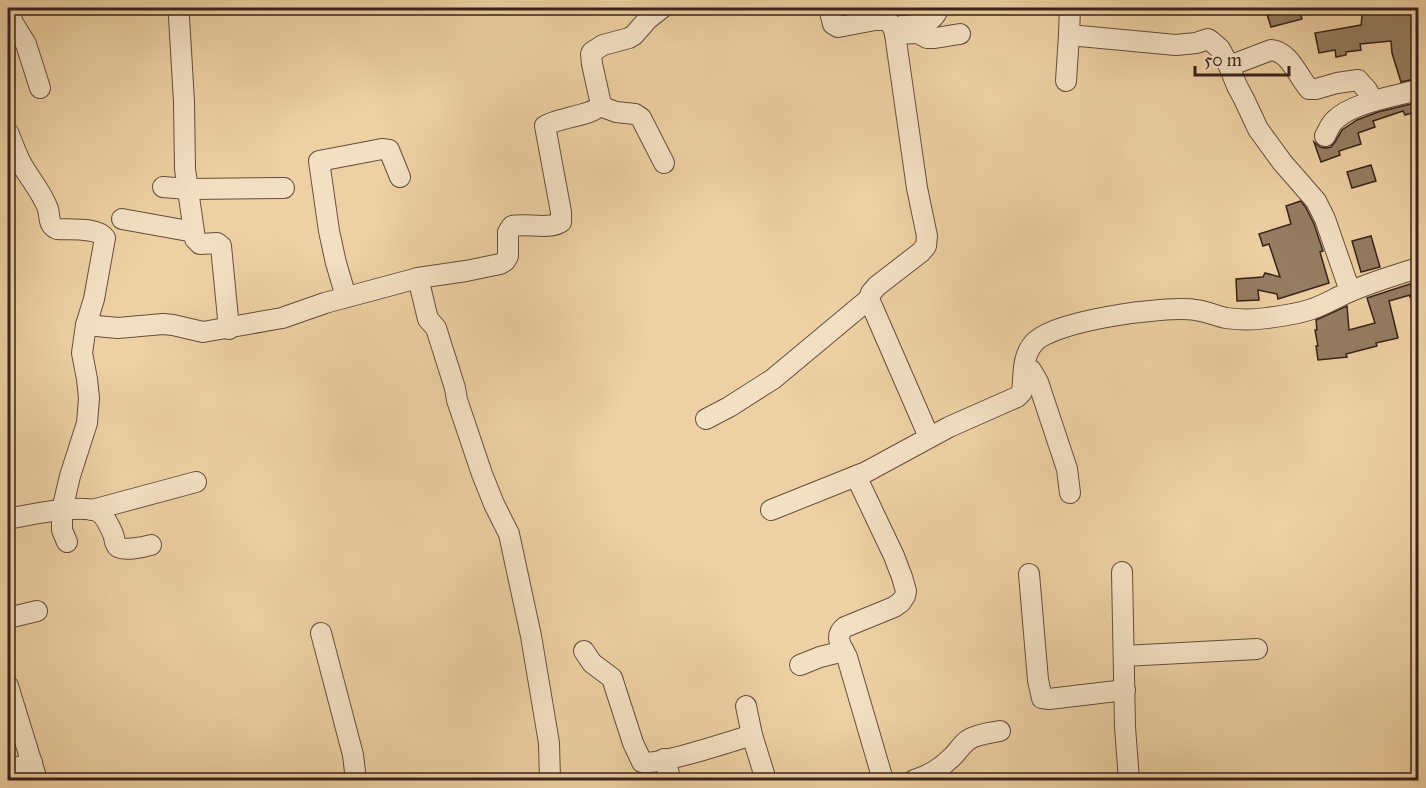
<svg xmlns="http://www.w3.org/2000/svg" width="1426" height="788" font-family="'IM FELL Great Primer',serif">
  <rect width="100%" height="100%" fill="#edd0a3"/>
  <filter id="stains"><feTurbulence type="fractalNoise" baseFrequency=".00333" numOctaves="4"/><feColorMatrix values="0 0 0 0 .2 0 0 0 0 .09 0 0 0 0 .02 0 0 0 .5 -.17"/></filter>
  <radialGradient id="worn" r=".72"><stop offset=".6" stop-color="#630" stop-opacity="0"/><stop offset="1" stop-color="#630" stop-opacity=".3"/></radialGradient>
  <g fill="#967d62" stroke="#38231b" stroke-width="1.5">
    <polygon points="1265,8 1299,8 1302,19 1271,27"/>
    <polygon points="1363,8 1419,8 1419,44 1415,45 1419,54 1419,78 1401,82 1392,53 1391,41 1360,44 1361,50 1346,52 1346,55 1336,57 1335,50 1319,53 1315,33 1361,25"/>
    <polygon points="1419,102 1419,111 1405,115 1403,111 1373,121 1375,127 1358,133 1361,144 1339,151 1340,155 1321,162 1314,142 1320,147 1326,148 1331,147 1335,142 1342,130 1357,120 1378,112"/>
    <polygon points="1371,165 1376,181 1352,188 1347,172"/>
    <polygon points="1301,201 1306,208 1314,224 1323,251 1320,252 1329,283 1278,299 1277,294 1258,290 1259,300 1237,301 1236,279 1263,277 1265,273 1280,277 1269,244 1263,246 1259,234 1291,224 1286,206"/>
    <polygon points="1371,236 1380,267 1361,272 1352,241"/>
    <polygon points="1419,281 1419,294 1410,297 1410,295 1389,301 1398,338 1376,343 1377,346 1346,354 1347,357 1318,360 1316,346 1318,346 1315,330 1317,330 1316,320 1347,306 1349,330 1375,323 1367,298"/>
  </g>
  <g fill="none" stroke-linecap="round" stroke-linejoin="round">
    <g stroke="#654e3d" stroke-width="22">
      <g id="minor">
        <polyline points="8,8 13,23 26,44 40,88"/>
        <polyline points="829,8 833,24 838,27 875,20 887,20 893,27 895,34 917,188 927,236 926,246 921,252 877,286 871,293 869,299 929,437"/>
        <polyline points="179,17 184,102 185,169 195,239 200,244 217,243 221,246 229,329"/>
        <path d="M901,26C920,25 931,26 939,8"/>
        <polyline points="895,34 918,33 927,38 935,38 960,34"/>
        <polyline points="1069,35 1070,8"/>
        <polyline points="1229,66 1237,86 1244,99 1258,129 1282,162 1316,201 1325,219 1350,291"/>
        <path d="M1066,81L1069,35L1176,45L1196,43L1208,39L1211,41L1220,49L1229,66L1271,50C1289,51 1298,76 1309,89H1316L1337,83L1358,80L1367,90L1373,101"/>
        <polyline points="600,106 616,112 635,114 641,118 664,163"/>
        <path d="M8,132C12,142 16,153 21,163C29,178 42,192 48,209C50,217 48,225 57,229C70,230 97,227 105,238L94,299L86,325L82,353L87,379L89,398L87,423L70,476L62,510V530L67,542"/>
        <path d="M1325,136C1328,131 1330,124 1335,120C1352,103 1395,96 1418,90"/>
        <polyline points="163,187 188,189 284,188"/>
        <polyline points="122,219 194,232"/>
        <polyline points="418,278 428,319 436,328 455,388 457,400 482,474 494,504 509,534 531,636 549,743 550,780"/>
        <polyline points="346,297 336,263 329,231 319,161 382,149 389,150 400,177"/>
        <path d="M86,325L118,328L163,324L173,325L203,332L282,318L325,303L418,278L466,271L500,264L505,261L508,256V232L512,226C526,223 550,230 561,222V212L545,126C556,118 595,115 600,105C601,103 600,102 600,100L592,64L591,54L592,52L603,45L629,38L634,35L648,19L662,8"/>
        <polyline points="1024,368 1031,370 1038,382 1067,469 1070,493"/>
        <polyline points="706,419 729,407 773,379 869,299"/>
        <path d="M856,476L894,556L902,577L906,591L905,596L901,602L894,607L845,627C833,636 842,647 847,657L883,780"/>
        <polyline points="92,510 196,482"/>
        <path d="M771,510L866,472L949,427L1017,397L1022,392C1024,376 1022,357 1033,344C1049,321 1167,305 1195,310C1206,311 1216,316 1226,318C1239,320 1254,320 1267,318C1282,316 1298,314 1312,309C1325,305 1337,297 1349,292C1372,282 1395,275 1418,268"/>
        <path d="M8,519C28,515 78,504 97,511C104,514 110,527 113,534C115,538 114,544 118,547C125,551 144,547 151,545"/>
        <polyline points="1122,572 1125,727 1129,780"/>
        <polyline points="1029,574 1038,680 1042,698 1049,699 1125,690"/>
        <polyline points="8,618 37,611"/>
        <polyline points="321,633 353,755 356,780"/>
        <path d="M584,651L592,663L612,678L633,743L642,762C656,766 733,741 752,735L766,780"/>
        <polyline points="1124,656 1257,649"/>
        <polyline points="800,665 820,657 844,651"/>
        <polyline points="8,686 37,780"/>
        <polyline points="746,706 752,735"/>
        <polyline points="664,759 671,780"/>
        <polyline points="8,771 32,762"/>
        <path d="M914,780C928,776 940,769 951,758C957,753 961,745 968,740C977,734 990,733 1000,731"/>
      </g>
    </g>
    <use href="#minor" stroke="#f3e0c3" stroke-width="20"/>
  </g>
  <rect width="1426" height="788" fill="none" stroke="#edd0a3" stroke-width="30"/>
  <rect x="9" y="9" width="1408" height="770" fill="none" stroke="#38231b" stroke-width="3"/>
  <rect x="15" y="15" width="1396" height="758" fill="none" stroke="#38231b" stroke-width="1.5"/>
  <path d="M1195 66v9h94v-9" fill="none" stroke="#38231b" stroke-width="3"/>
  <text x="1204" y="66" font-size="18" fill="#38231b" stroke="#f3e0c3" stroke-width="4.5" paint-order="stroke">50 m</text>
  <rect width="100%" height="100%" filter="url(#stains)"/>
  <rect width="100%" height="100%" fill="url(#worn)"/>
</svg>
